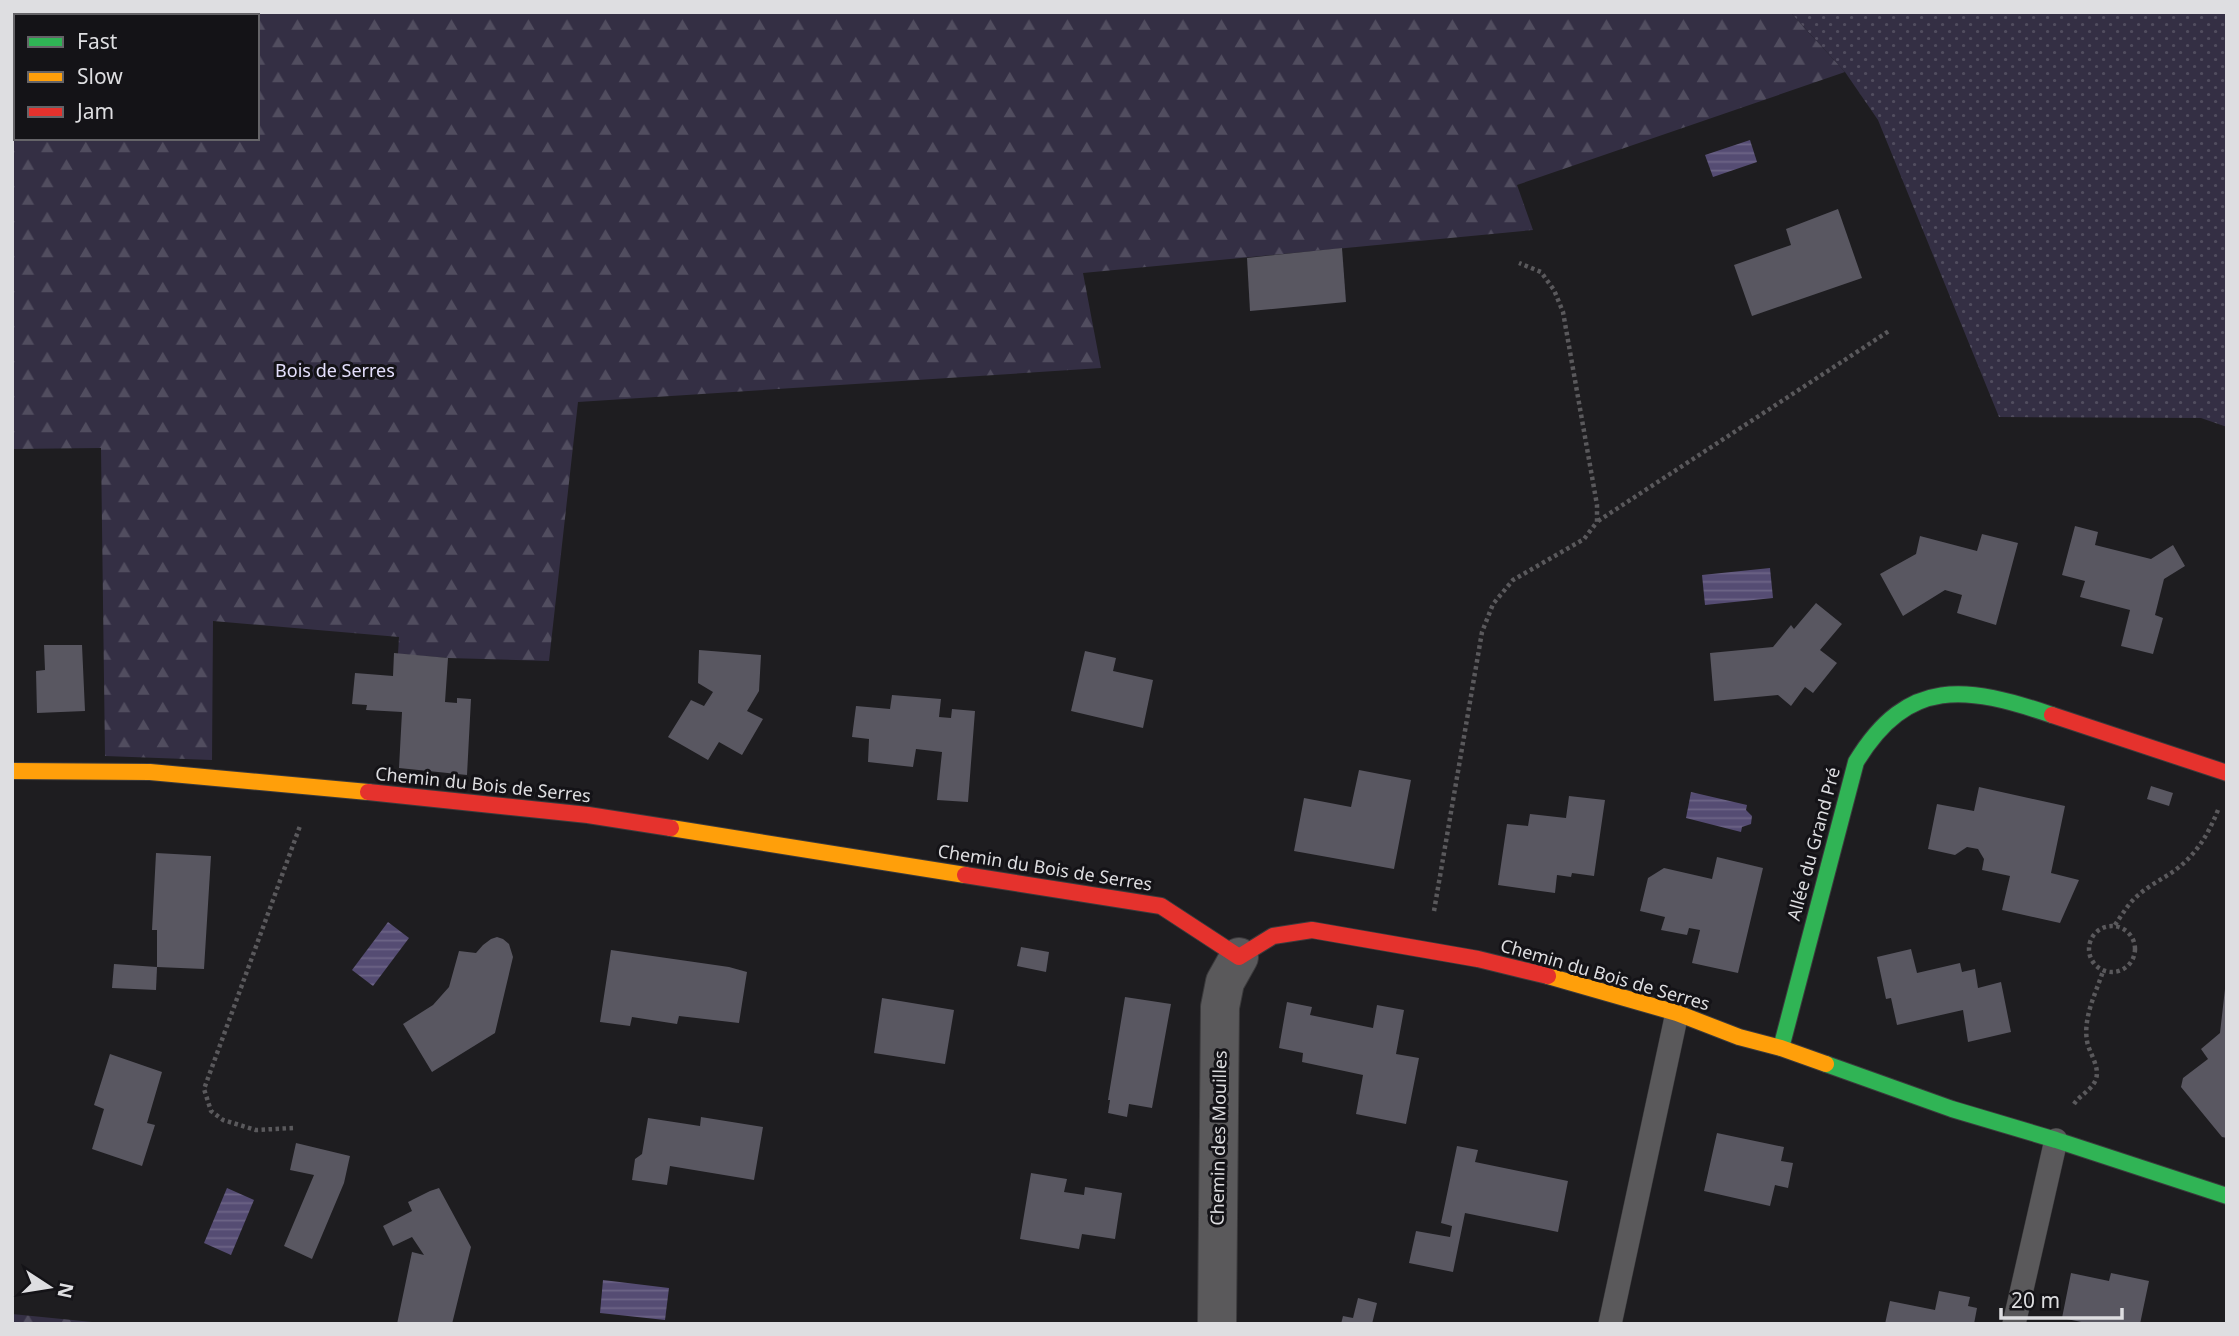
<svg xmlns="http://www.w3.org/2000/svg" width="2239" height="1336" font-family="'Noto Sans',sans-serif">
  <defs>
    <pattern id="grass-dots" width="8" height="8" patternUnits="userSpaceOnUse" patternTransform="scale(1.75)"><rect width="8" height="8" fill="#342f44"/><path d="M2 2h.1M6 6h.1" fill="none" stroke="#514d5f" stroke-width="1.8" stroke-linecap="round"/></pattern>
    <pattern id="forest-firs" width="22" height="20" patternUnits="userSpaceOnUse" patternTransform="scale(1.75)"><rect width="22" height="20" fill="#342f44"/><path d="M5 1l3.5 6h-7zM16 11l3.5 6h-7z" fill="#514d5f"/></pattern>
    <pattern id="water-rules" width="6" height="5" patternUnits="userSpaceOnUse" patternTransform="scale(1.75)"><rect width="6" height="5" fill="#554c73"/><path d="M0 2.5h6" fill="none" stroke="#6d6587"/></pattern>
  </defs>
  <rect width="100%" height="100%" fill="#1e1d20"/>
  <polygon fill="url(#grass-dots)" points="1790,12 2227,12 2227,427 2201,418 1999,417 1878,120 1845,72"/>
  <g fill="url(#forest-firs)" fill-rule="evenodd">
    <path d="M12,12H1790L1845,72L1517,185L1533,230L1083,273L1101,368L578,402L549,661L448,658L398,654L399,637L213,621L212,760L105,756L101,448L12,449ZM16,16H257V138H16Z"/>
    <polygon points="12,1314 92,1322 99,1324 12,1324"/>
  </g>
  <g fill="url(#water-rules)">
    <polygon points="1750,140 1757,162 1713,177 1705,155"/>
    <polygon points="1770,568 1773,598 1705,605 1702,575"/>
    <polygon points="1691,792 1747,805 1746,810 1752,816 1751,824 1742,827 1741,832 1686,818"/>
    <polygon points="388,922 409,938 373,986 352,970"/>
    <polygon points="227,1188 254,1200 231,1255 204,1243"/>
    <polygon points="603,1280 669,1288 665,1320 600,1313"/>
  </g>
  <g fill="#595761">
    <polygon points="1838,209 1862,278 1752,316 1734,265 1791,245 1786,229"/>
    <polygon points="1342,248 1346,302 1250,311 1247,258"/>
    <polygon points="2075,526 2098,532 2095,545 2151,559 2173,545 2185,566 2164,579 2155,615 2163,618 2153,654 2121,646 2130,610 2080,597 2085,581 2062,575"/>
    <polygon points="1982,534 2018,543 1996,625 1957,613 1962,595 1945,590 1903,616 1880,574 1916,554 1920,536 1977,551"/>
    <polygon points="1816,603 1842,624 1820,650 1837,663 1813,693 1805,687 1791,706 1778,695 1714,701 1710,653 1773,647 1791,625 1794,629"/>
    <polygon points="44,645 82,645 85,711 37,713 36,671 45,670"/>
    <polygon points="699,650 761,655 759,691 747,711 763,719 742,755 719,742 708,760 668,737 691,700 704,706 713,692 698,683"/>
    <polygon points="1085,651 1116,658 1113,671 1153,680 1143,728 1071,711"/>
    <polygon points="394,653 448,658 445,702 457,703 457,698 471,699 467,775 399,768 402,712 366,710 367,705 352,704 355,673 393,676"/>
    <polygon points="892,695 941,699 939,717 951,718 952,709 975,711 968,802 937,800 942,752 916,749 913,767 868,762 869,739 852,737 856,706 890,709"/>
    <polygon points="1359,770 1411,780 1394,869 1294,851 1304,798 1351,807"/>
    <polygon points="2151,786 2173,793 2169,806 2147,799"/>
    <polygon points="1979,787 2065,806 2051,873 2079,880 2060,923 2002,910 2010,876 1982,870 1984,859 1978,849 1967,847 1955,855 1928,849 1937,804 1974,811"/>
    <polygon points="1569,796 1605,800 1594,876 1572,873 1571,877 1557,875 1555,893 1498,885 1507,824 1528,826 1530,814 1566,818"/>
    <polygon points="156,853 211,856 204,969 157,967 157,930 152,930"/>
    <polygon points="1717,857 1763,868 1738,973 1692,963 1700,930 1689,928 1687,935 1661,930 1665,917 1640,911 1648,878 1664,868 1712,879"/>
    <polygon points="497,937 503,939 509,944 513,957 495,1033 432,1072 403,1024 433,1005 449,987 459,951 476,953 483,945 491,939"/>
    <polygon points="1021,947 1049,952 1046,972 1017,966"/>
    <polygon points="1911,949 1917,973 1960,963 1962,972 1975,969 1978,988 2001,982 2011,1032 1968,1042 1963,1010 1897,1025 1891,998 1886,999 1877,957"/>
    <polygon points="611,950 729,967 747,972 739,1023 679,1016 677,1024 632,1017 630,1026 600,1022"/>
    <polygon points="114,964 157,967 156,990 112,988"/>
    <polygon points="2225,989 2227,989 2227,1138 2222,1137 2181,1087 2183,1078 2208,1059 2201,1049 2220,1033"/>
    <polygon points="1125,997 1171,1004 1152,1108 1129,1104 1127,1117 1108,1113 1110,1100 1108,1100"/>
    <polygon points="882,998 954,1010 945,1064 874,1053"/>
    <polygon points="1287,1002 1312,1007 1310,1015 1373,1028 1377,1005 1404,1010 1396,1054 1419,1058 1406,1124 1356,1114 1363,1075 1302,1062 1303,1053 1279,1048"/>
    <polygon points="110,1054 162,1072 147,1123 155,1125 142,1166 92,1149 104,1109 94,1105"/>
    <polygon points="701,1117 763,1127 754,1180 670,1166 667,1185 632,1180 635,1159 642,1154 648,1118 700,1126"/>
    <polygon points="1717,1133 1784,1147 1781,1161 1793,1163 1788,1188 1775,1185 1770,1206 1704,1191"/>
    <polygon points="296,1143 350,1156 344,1183 312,1259 284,1246 314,1175 290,1170"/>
    <polygon points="1457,1146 1478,1150 1475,1162 1568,1181 1558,1232 1465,1213 1453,1272 1409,1263 1416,1231 1450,1237 1452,1226 1441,1223"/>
    <polygon points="1031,1173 1067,1179 1064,1192 1084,1195 1085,1187 1122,1193 1115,1239 1082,1234 1079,1249 1020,1239"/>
    <polygon points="439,1188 471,1247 452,1324 397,1324 412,1252 424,1255 412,1237 393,1246 383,1226 412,1211 408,1202 430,1191"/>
    <polygon points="2071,1273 2109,1281 2111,1273 2149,1281 2140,1324 2091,1324 2062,1318"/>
    <polygon points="1939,1291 1970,1297 1968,1306 1977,1308 1974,1324 1885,1324 1890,1301 1935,1310"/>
    <polygon points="1358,1298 1377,1303 1372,1324 1341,1324 1343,1316 1353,1318"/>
  </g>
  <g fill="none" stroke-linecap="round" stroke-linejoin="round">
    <g stroke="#3b3a3c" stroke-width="24">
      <g id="lane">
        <polyline points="1610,1324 1677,1013"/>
        <polyline points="2014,1324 2056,1140"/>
      </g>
    </g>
    <g stroke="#3b3a3c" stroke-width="40">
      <polyline id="street" points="1217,1324 1220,1007 1225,982 1239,957"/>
    </g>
    <g stroke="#3b3a3c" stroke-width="18">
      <g id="fast">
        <path d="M1781,1048L1856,762C1908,676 1967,686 2052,715"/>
        <polyline points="1826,1064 1952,1109 2056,1140 2227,1196"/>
      </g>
    </g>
    <g stroke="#3b3a3c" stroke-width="18">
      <g id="slow">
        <polyline points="12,771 150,772 368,792"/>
        <polyline points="671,828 965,875"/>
        <polyline points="1548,976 1677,1013 1739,1037 1781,1048 1826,1064"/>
      </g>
    </g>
    <g stroke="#3b3a3c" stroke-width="18">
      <g id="jam">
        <polyline points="2052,715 2227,773"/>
        <polyline points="368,792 588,815 671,828"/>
        <polyline points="965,875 1161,906 1239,957 1273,936 1312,930 1478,959 1548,976"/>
      </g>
    </g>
    <g stroke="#5a595c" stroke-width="4.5" stroke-dasharray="3.5 3.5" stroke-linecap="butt">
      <polyline points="1598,521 1889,331"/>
      <polyline points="1434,911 1482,632 1493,604 1513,580 1584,539 1597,522 1597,505 1563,312 1554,290 1541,272 1519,263"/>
      <path d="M2115,925C2121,916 2127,906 2134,899C2146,887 2161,880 2174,871C2196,855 2208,835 2218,810"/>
      <circle cx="2112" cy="949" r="23"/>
      <path d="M2074,1104C2080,1095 2092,1090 2096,1079C2100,1066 2089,1053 2087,1041C2083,1017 2096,993 2103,971"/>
      <polyline points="293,1128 256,1130 223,1120 211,1111 204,1089 300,826"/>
    </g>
    <use href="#lane" stroke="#5a595b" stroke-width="23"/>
    <use href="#street" stroke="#5a595b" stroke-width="38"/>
    <use href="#fast" stroke="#30b455" stroke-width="16"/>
    <use href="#slow" stroke="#ff9f0a" stroke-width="16"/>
    <use href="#jam" stroke="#e5322d" stroke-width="16"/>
  </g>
  <g text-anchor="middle" stroke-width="6" stroke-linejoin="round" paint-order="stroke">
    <g font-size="18" fill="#e4dffc" stroke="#141317">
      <text x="335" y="377">Bois de Serres</text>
    </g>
    <g font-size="18" fill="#dedee1" stroke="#141317">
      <text transform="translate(483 785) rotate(6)" y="6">Chemin du Bois de Serres</text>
      <text transform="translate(1814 844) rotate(-75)" y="6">Allée du Grand Pré</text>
      <text transform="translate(1045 868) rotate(9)" y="6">Chemin du Bois de Serres</text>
      <text transform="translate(1605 975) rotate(16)" y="6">Chemin du Bois de Serres</text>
      <text transform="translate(1219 1138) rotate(-89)" y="6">Chemin des Mouilles</text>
    </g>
  </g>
  <rect width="2239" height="1336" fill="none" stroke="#dedee1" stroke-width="28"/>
  <rect x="14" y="14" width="245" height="126" fill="#141317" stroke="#656468" stroke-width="2"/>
  <rect x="28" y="37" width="35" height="10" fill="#30b455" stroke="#656468" stroke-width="2"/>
  <text x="77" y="49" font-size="21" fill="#dedee1">Fast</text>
  <rect x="28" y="72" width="35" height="10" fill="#ff9f0a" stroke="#656468" stroke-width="2"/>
  <text x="77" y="84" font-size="21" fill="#dedee1">Slow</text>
  <rect x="28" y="107" width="35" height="10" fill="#e5322d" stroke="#656468" stroke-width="2"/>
  <text x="77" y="119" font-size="21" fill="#dedee1">Jam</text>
  <g transform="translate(49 1287) rotate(102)" stroke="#141317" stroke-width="5" paint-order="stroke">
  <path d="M0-5L12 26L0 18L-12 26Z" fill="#dedee1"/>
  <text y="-10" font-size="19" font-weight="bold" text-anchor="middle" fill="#dedee1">N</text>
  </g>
  <path d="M2001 1308v10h121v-10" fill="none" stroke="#dedee1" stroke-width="3.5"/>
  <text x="2011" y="1308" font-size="21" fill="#dedee1" stroke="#141317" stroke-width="5" paint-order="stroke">20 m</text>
</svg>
